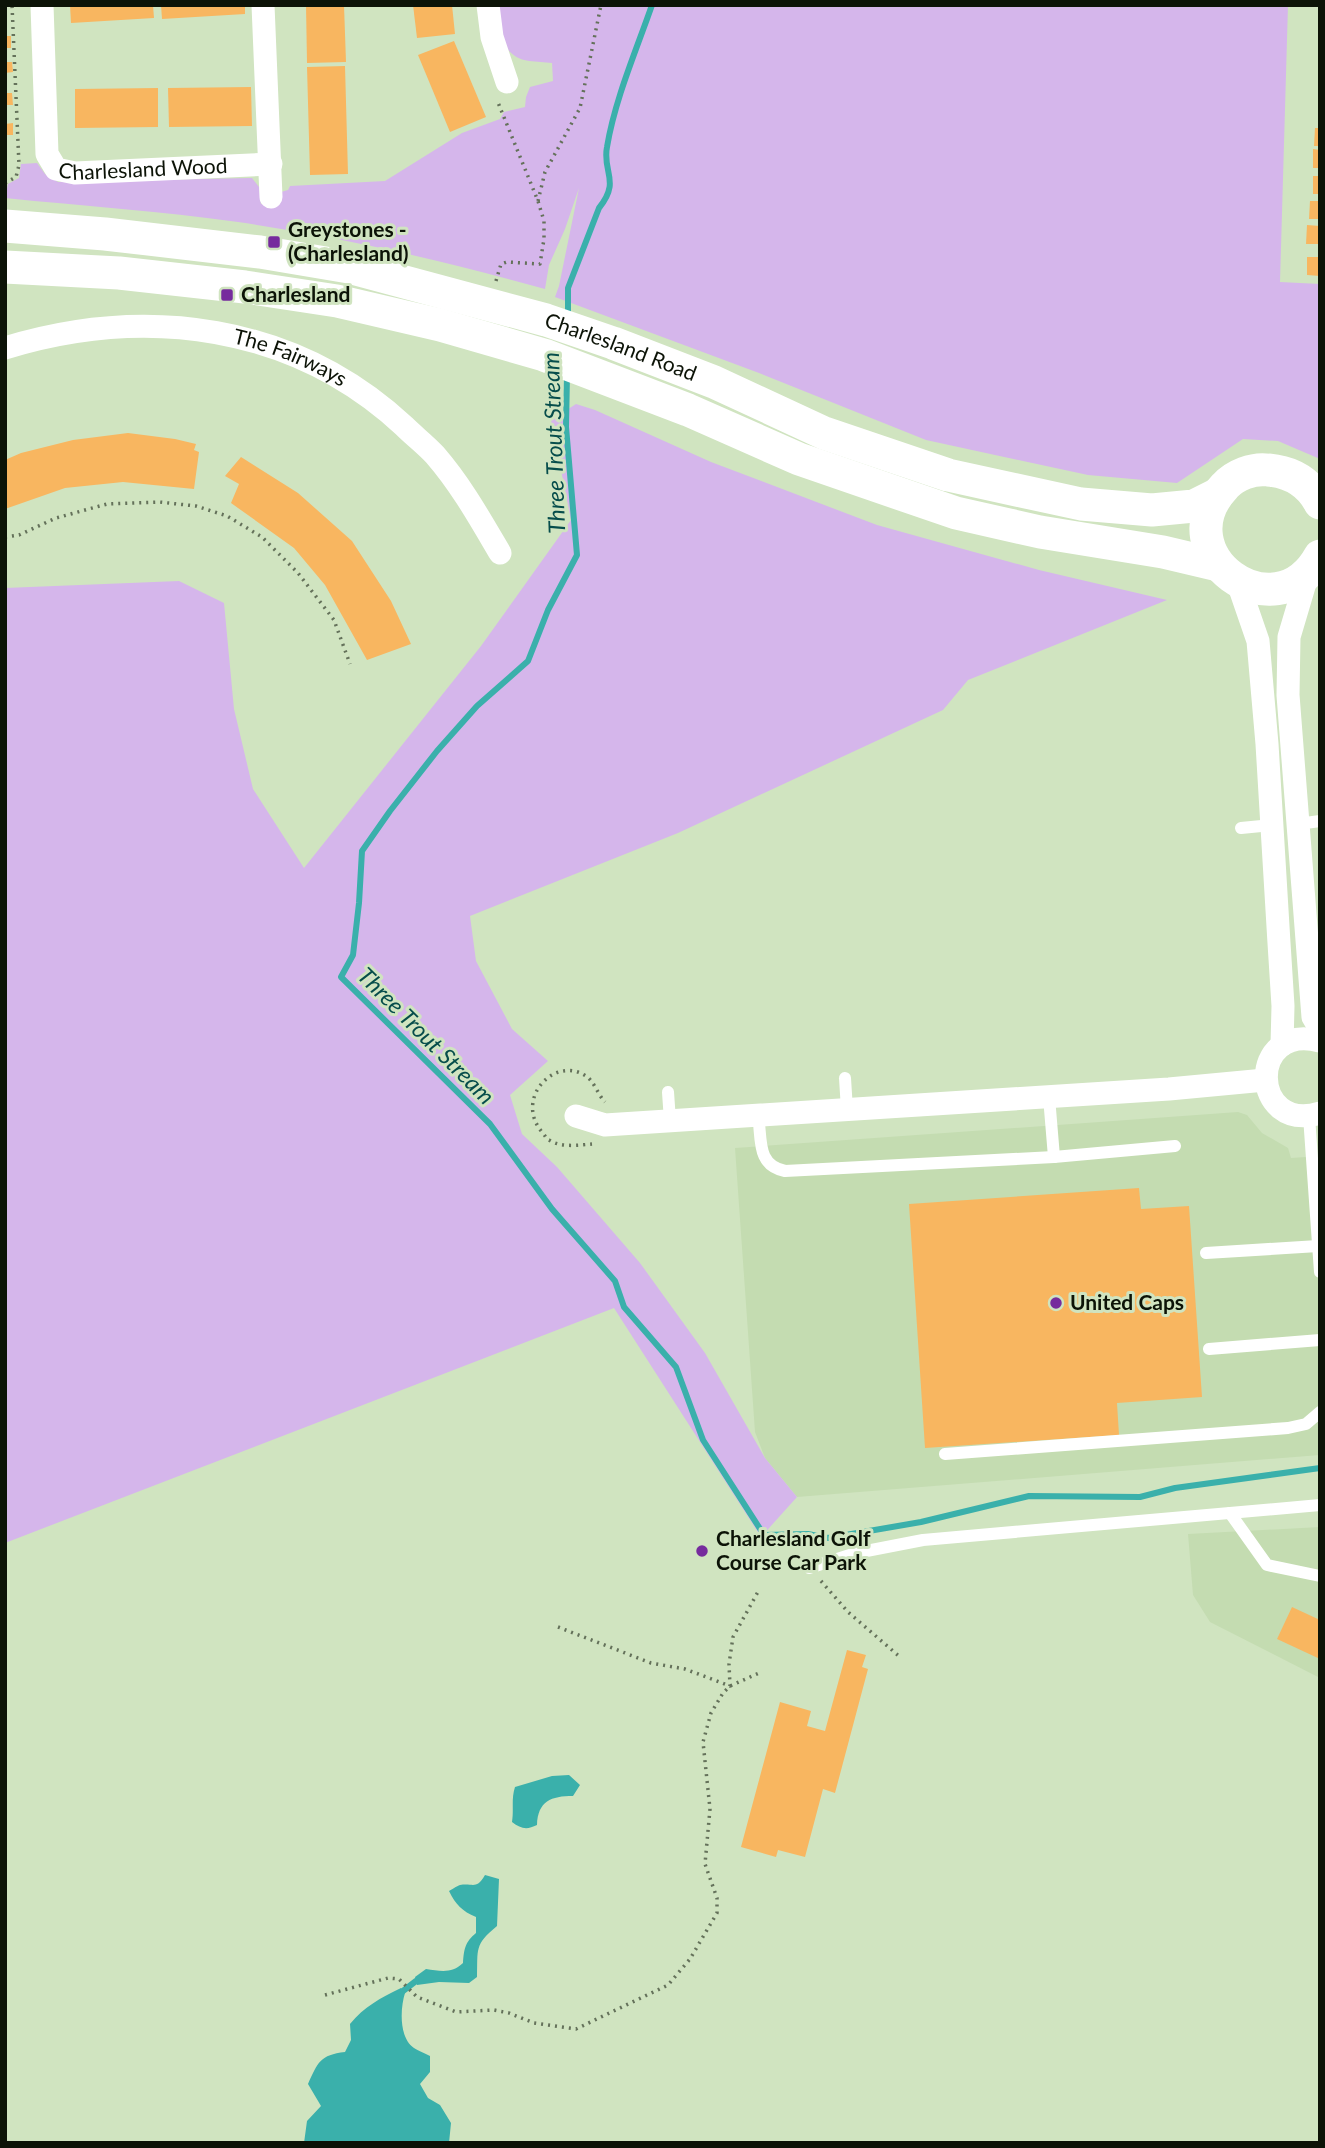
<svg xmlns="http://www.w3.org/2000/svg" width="1325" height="2148" font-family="Lato,sans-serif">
  <rect width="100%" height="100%" fill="#d0e4c0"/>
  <g fill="#c4dcb1">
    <polygon points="1238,1112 1247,1115 1262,1133 1288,1148 1291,1158 1320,1156 1320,1455 797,1497 765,1458 755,1432 735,1148"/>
    <polygon points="1320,1527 1320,1678 1210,1622 1193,1595 1188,1534"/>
  </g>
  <g fill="#d5b6eb">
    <path d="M495,5H1288L1280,282L1320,284V459L1278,441L1243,439L1177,483L1088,475L926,440L759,373L555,297L559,286L579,188L565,229L549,265L545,289C444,261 342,237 238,222C161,211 83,206 5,198L8,184L19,178L21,164L37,163L45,174L58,182L252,178L259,187L261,204L280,203L281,192L288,190L290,186L385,181L462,133L500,119L504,112L525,107L526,97L530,87L553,81L552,63C544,62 537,62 529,61C500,57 500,29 495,5Z"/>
    <polygon points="576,404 595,410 711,462 877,525 1039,570 1167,600 968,680 943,710 678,833 470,916 476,961 512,1029 548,1061 510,1095 522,1134 557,1167 640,1263 705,1353 765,1458 797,1497 761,1537 614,1308 5,1543 5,588 179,581 224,603 234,709 253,789 304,868 481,646 571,520 551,420"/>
  </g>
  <g fill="#3ab0ab">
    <path d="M569,1775L580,1785L573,1796C551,1796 538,1801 537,1825C527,1830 521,1829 512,1822C514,1809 511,1799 515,1787L552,1776Z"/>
    <path d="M485,1875L499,1879L497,1926C474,1945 478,1949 477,1977L469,1983L439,1982L417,1985L415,1977L426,1969C440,1971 452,1974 463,1963C464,1949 465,1942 476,1933V1917C462,1911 456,1905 449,1891C451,1890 457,1886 460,1885C474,1883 476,1890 485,1875Z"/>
    <path d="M401,1988L405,1993C400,2009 399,2038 414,2048C418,2051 425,2053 430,2056V2072L420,2084L428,2098L440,2105L451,2123L449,2143H304L307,2121L321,2106L308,2084C318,2062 320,2055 345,2052L351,2040L350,2024C364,2007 380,1998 401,1988Z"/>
  </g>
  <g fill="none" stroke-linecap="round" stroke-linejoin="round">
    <g stroke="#3ab0ab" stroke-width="6">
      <path d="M568,318V288L599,208C621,181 602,172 607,147C615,99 636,51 652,5"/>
      <polyline points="567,375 566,427 577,555 548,610 528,661 477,706 437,751 390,811 362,851 359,903 353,955 341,977 490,1124 552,1209 615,1281 624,1307 676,1367 703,1440 764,1535 808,1534 828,1538 921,1522 1029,1496 1140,1497 1175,1488 1320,1468"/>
      <polyline points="403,1991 416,1981"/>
    </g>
  </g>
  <g fill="#f8b660">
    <polygon points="70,5 153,5 154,18 71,23"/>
    <polygon points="161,5 245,5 245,14 162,19"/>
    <polygon points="306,5 344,5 346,62 307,63"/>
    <polygon points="413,5 452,5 455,34 417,38"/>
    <rect x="5" y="36" width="6" height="12"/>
    <polygon points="454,41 486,117 450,132 418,55"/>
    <polygon points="5,62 12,62 13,72 5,73"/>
    <polygon points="345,66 348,174 310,175 307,67"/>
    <polygon points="251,87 252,126 169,127 168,88"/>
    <polygon points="158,88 158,127 75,128 75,89"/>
    <polygon points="5,93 12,93 13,105 5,105"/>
    <polygon points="13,123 13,135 5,135 5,124"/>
    <polygon points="1315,128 1320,128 1320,146 1314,146"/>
    <polygon points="1313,149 1320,150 1320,168 1313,168"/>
    <rect x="1313" y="176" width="7" height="18"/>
    <polygon points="1310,201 1320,201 1320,219 1309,219"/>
    <polygon points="1307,225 1320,226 1320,244 1306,244"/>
    <polygon points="1307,257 1320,257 1320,276 1307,275"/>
    <polygon points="128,433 175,439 196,444 194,450 199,452 194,489 123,482 65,488 5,509 5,460 21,453 73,440"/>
    <polygon points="241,457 298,493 352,541 391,601 411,644 367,660 325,585 294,548 231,503 239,484 225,476"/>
    <polygon points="1139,1188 1141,1209 1189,1206 1202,1397 1117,1403 1119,1435 925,1448 909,1204"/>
    <polygon points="1292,1607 1320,1620 1320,1659 1277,1639"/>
    <polygon points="847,1650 866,1655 862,1667 868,1669 835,1793 823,1789 805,1857 778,1850 776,1857 741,1847 780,1702 811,1711 807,1726 825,1731"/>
  </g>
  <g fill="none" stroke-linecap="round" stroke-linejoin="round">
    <g stroke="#64715a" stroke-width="3.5" stroke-dasharray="2 5" stroke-linecap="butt">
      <polyline points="5,183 16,177 19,165 12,5"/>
      <polyline points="538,201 545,172 580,108 601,5"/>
      <polyline points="496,281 501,264 507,262 540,264 544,239 544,221 538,201 497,100"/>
      <polyline points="5,537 19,535 56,518 107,504 159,502 196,506 227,516 262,537 298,573 334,620 350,664"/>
      <path d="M592,1144C580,1145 561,1148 549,1140C546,1139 545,1135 542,1132C514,1099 554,1055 586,1076C594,1081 598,1095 605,1102"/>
      <polyline points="821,1581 848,1612 900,1657"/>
      <polyline points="558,1627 651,1663 685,1669 730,1686 729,1664 733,1637 759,1590"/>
      <polyline points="325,1995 388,1978 399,1979 417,1997 456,2012 494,2010 509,2013 534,2023 576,2029 668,1985 690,1959 717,1913 717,1898 705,1864 710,1809 703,1742 711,1713 723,1693 730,1686 759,1673"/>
    </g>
    <g stroke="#fff" stroke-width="12">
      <polyline points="1298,824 1320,821"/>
      <polyline points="1241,828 1272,825"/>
      <polyline points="845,1078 847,1110"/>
      <polyline points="668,1092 670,1121"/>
      <polyline points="1049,1097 1054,1157"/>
      <path d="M758,1115C762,1139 756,1165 785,1171L1054,1157L1175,1146"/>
      <polyline points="1309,1116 1320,1272"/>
      <polyline points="1206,1253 1318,1246"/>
      <polyline points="1209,1349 1320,1340"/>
      <polyline points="945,1454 1288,1428 1306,1424 1320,1412"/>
      <polyline points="1230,1513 1267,1565 1320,1576"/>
      <polyline points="809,1568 856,1553 923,1540 1320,1505"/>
    </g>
    <g stroke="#fff" stroke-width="23">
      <path id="s1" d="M42,5L47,154L56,169L75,173L271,164"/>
      <polyline points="263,5 271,197"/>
      <polyline points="488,5 492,37 507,82"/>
      <path id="s2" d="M5,348C146,305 294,324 404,426C414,436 426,445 435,455C461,485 480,519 500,553"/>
      <polyline points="1308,573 1289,637 1288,695 1313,1017 1320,1029"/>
      <polyline points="1238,583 1258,641 1267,744 1279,943 1283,1006 1282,1045"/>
      <path d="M1320,1041C1247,1022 1250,1134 1320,1113"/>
      <polyline points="576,1116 605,1125 1169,1089 1265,1080"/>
    </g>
    <g stroke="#fff" stroke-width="33">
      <path id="s3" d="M5,226L105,234L260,252L349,267L546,320L613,343L714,382L824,433L948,475L1081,504L1152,510L1194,506L1218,494"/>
      <polyline points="5,267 119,273 245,287 337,301 440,325 544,355 688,410 799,459 956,513 1040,532 1163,552 1218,565"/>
      <path d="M1320,503C1309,482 1291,472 1268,470C1253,468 1235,475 1225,486C1161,553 1275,637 1320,556"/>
    </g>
  </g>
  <g fill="#762b9d" stroke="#d0e4c0" stroke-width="2.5">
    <rect x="267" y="235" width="14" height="14" rx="3.5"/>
    <rect x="220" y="288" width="14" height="14" rx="3.5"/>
    <circle cx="1056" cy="1303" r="7"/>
    <circle cx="702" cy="1551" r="7"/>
  </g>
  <g text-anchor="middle" stroke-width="6" stroke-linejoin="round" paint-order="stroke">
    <g font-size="21" fill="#0c1307" stroke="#d0e4c0">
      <text dy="7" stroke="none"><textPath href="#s1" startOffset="254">Charlesland Wood</textPath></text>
      <text dy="7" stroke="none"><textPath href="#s3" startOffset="630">Charlesland Road</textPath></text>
      <text dy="7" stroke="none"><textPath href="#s2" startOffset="292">The Fairways</textPath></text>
    </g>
    <g font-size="21" font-weight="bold" fill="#0c1307" stroke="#d0e4c0" text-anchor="start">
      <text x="288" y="237">Greystones -<tspan x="288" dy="24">(Charlesland)</tspan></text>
      <text x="241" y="302">Charlesland</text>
      <text x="1070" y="1310">United Caps</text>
      <text x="716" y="1546">Charlesland Golf<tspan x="716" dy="24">Course Car Park</tspan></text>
    </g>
    <g font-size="23" font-style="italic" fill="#064d4b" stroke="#d0e4c0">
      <text transform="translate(554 443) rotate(-92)" y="8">Three Trout Stream</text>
      <text transform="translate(426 1036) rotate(45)" y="8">Three Trout Stream</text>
    </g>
  </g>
  <rect width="1325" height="2148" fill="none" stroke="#0c1307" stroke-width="14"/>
</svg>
